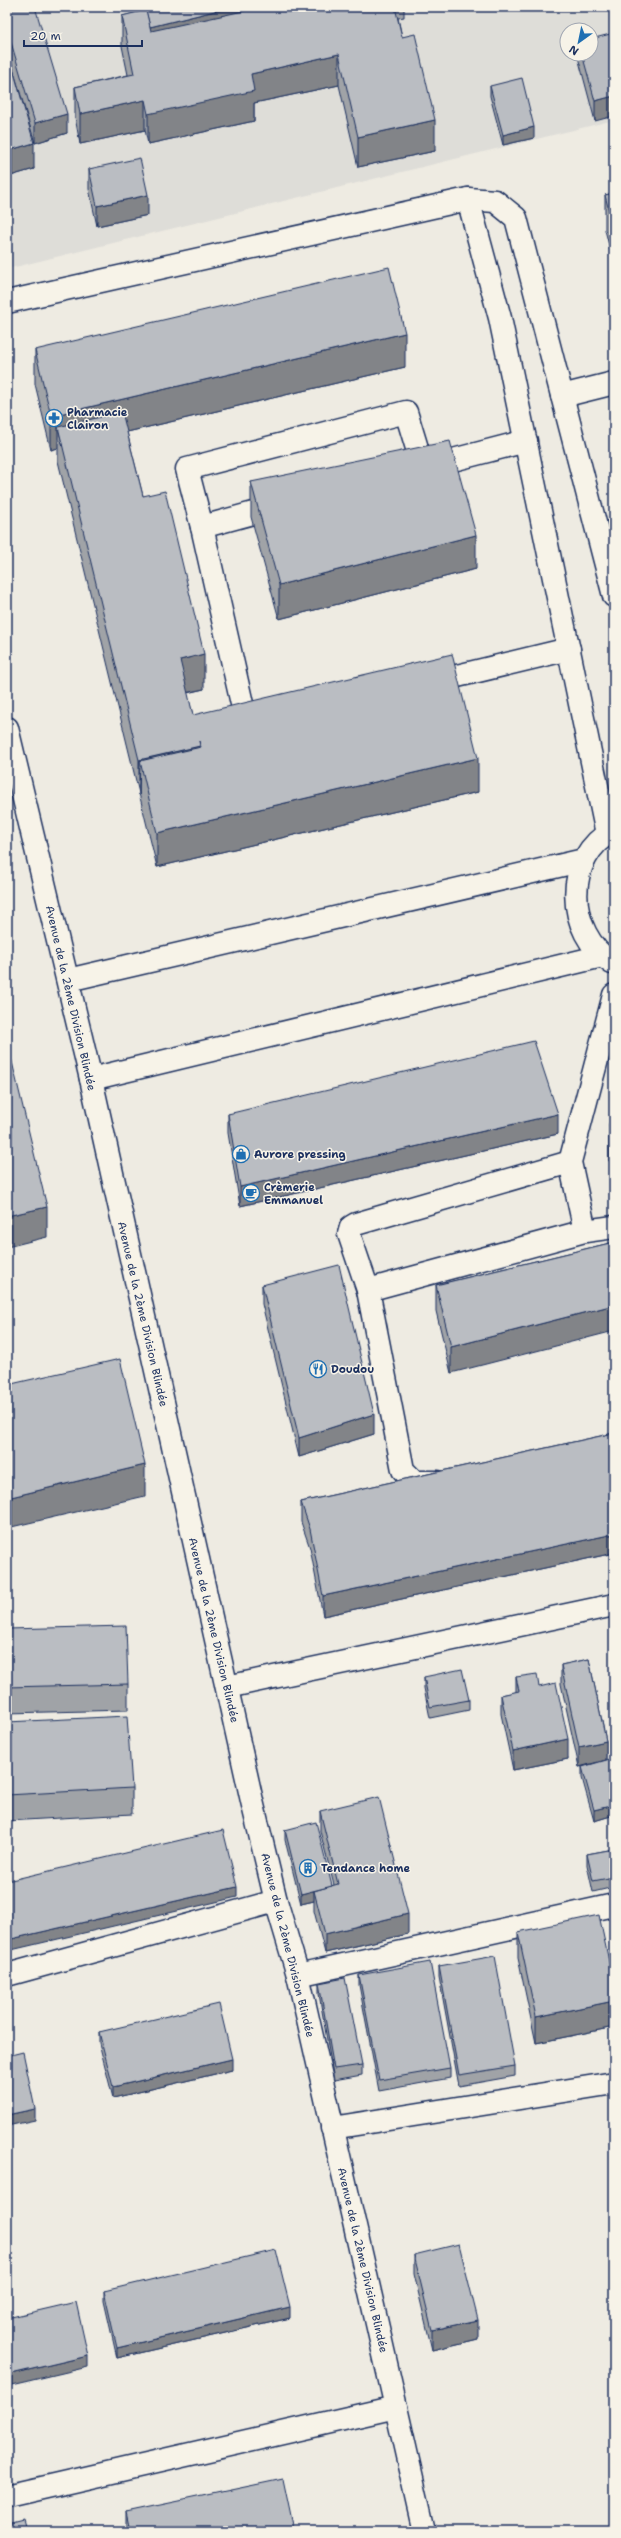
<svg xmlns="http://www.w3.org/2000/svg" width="621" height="2538" font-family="'Shantell Sans',sans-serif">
  <rect width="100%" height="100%" fill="#eeebe2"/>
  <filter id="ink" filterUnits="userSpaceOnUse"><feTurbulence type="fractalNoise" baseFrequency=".025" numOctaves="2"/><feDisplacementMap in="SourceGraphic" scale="8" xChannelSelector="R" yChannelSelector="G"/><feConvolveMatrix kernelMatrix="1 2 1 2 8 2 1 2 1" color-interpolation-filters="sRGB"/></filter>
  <g filter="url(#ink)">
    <path fill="#deddd8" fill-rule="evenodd" d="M7,7H614V120L7,269ZM567,30H591V54H567Z"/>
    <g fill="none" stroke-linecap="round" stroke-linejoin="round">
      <g stroke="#1b2f5e" stroke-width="25">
        <g id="minor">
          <polyline points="468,199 500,318 607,834"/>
          <polyline points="7,302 468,199 495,201 516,218 614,596"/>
          <polyline points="562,396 614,383"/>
          <polyline points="426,467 526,441"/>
          <polyline points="202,527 187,469 406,412 423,468"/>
          <polyline points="428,683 569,649"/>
          <polyline points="255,724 247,726 202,527 279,506"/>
          <polyline points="7,728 91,1079 252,1801 276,1901 298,1975 424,2531"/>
          <path d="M612,963C566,933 562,857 614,830"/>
          <polyline points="68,980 584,860"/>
          <polyline points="91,1079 602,956"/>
          <polyline points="585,1231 614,1227"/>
          <polyline points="368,1290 585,1231 570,1162 614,995"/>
          <polyline points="438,1482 415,1482 403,1470 368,1290 349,1234 351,1227 356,1224 570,1162"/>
          <polyline points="227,1687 614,1605"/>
          <polyline points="7,1975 276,1901"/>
          <polyline points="298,1975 614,1905"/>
          <polyline points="332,2128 614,2083"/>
          <polyline points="7,2496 396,2407"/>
        </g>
      </g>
      <use href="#minor" stroke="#f7f3e8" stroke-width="22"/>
    </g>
    <g fill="#a0a3a7" stroke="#1b2f5e">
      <polygon points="7,7 67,133 35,143 11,62 34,169 7,177"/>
      <polygon points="143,7 404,7 404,17 398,18 402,37 435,151 358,167 339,85 254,103 254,121 148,144 145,130 80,144 75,117 75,87 128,75 122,46 122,16 143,11"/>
      <polygon points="614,33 595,121 579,61 579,54 591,54"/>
      <polygon points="490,86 534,138 503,145 490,96"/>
      <polygon points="89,169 148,215 97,226 89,189"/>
      <polygon points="614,193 614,265 605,230 605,195"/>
      <polygon points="35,350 405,367 127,432 143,496 204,689 187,693 193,715 478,792 157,867 58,461 58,448 51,450 35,384"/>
      <polygon points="251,482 476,569 279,619 251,517"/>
      <polygon points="614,1087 614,1162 609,1161 609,1126"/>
      <polygon points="228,1114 558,1134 240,1206 228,1133"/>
      <polygon points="614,1242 451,1373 436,1311 436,1285"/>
      <polygon points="262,1285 374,1434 299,1457 262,1304"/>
      <polygon points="614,1433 614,1553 323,1616 310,1548 301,1522 301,1502"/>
      <polygon points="7,1629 128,1684 128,1710 7,1713"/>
      <polygon points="589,1659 606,1741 606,1760 610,1759 614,1771 614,1815 594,1821 582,1778 582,1767 606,1760 579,1767 561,1684 561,1665"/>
      <polygon points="424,1677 469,1700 469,1710 430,1718 424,1688"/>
      <polygon points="516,1677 539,1687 568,1759 513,1770 501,1714 501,1695 516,1692"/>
      <polygon points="7,1722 132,1788 132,1814 7,1821"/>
      <polygon points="320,1811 408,1934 325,1953 314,1911 314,1901 301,1904 285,1840 285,1830 332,1886 334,1885 320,1831"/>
      <polygon points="614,1849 614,1887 593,1892 587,1865 587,1854"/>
      <polygon points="518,1932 614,1985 614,2027 536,2043 518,1958"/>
      <polygon points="439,1966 515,2066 515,2076 459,2086 439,1977"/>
      <polygon points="359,1975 450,2068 450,2078 379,2091 359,1985"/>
      <polygon points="319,1983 362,2065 362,2075 334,2080 319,1994"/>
      <polygon points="99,2032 232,2070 113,2098 99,2043"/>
      <polygon points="414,2255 478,2339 432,2350 414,2274"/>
      <polygon points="104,2291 290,2318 117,2358 104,2301"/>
      <polygon points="126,2512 294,2531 126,2531"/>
    </g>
    <g fill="#828488" stroke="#1b2f5e">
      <polygon points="116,7 128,7 116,10"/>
      <polygon points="231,7 270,7 150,46 150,27"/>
      <polygon points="339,54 339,85 254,103 254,121 148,144 148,114 251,74"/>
      <polygon points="614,96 614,116 595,121 595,101"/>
      <polygon points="145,100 145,130 80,144 80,114"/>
      <polygon points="67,114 67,133 35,143 35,123"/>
      <polygon points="435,120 435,151 358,167 358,137"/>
      <polygon points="534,127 534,138 503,145 503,135"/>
      <polygon points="34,143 34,169 7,177 7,151"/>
      <polygon points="148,195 148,215 97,226 97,206"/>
      <polygon points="405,333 405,367 63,447 58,427 58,448 51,450 51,416"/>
      <polygon points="476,535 476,569 279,619 279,585"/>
      <polygon points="204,654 204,689 180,694 180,660"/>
      <polygon points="200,746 200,780 140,761 139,795 139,760"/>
      <polygon points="478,758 478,792 157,867 157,833"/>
      <polygon points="558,1114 558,1134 240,1206 240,1187"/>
      <polygon points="47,1207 47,1237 7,1247 7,1216"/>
      <polygon points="614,1305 614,1331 451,1373 451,1347"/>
      <polygon points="374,1414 374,1434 299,1457 299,1438"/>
      <polygon points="145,1465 145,1496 7,1528 7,1498"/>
      <polygon points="614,1534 614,1553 323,1616 323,1596"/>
      <polygon points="568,1739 568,1759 513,1770 513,1751"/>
      <polygon points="606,1741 606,1760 579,1767 579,1747"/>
      <polygon points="614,1805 614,1815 594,1821 594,1810"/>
      <polygon points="332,1886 314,1891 314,1901 301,1904 301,1894"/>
      <polygon points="237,1887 237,1897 7,1951 7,1940"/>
      <polygon points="408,1914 408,1934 325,1953 325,1934"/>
      <polygon points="614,2001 614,2027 536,2043 536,2017"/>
      <polygon points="232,2059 232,2070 113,2098 113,2087"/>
      <polygon points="35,2109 35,2120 7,2126 7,2115"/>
      <polygon points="290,2307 290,2318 117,2358 117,2348"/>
      <polygon points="478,2320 478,2339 432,2350 432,2330"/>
      <polygon points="88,2356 88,2367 7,2386 7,2375"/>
    </g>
    <g fill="#babdc2" stroke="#1b2f5e">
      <polygon points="7,7 35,7 67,114 35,123 7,29"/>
      <polygon points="145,7 231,7 150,27"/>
      <polygon points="262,7 395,7 402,37 415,34 435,120 358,137 339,54 251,74 254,91 148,114 145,100 80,114 75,87 134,74 122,16 146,10 151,31"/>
      <polygon points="614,33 614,96 595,101 582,54 591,54 591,39"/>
      <polygon points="7,48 34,143 7,151"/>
      <polygon points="522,78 534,127 503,135 490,86"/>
      <polygon points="140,158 148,195 97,206 89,169"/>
      <polygon points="614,193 614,231 605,195"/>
      <polygon points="389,267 405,333 51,416 35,350"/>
      <polygon points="122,412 143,496 165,491 204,654 180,660 193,715 452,654 478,758 157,833 140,761 201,747 199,741 200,746 139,760 58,427"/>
      <polygon points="450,441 476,535 279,585 251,482"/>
      <polygon points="7,1041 47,1207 7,1216"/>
      <polygon points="534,1041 558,1114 240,1187 228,1114"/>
      <polygon points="614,1087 614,1127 609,1126"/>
      <polygon points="614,1242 614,1305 451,1347 436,1285"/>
      <polygon points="339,1265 374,1414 299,1438 262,1285"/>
      <polygon points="120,1359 145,1465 7,1498 7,1385"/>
      <polygon points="614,1433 614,1534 323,1596 310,1529 301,1502"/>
      <polygon points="126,1626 128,1684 7,1687 7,1629"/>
      <polygon points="589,1659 606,1741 579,1747 561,1665"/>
      <polygon points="462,1669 469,1700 430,1707 424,1677"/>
      <polygon points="537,1674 539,1687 556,1683 568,1739 513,1751 501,1695 519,1691 516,1677"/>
      <polygon points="127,1716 132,1788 7,1795 7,1722"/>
      <polygon points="610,1759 614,1771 614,1805 594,1810 582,1767"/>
      <polygon points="379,1797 408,1914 325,1934 314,1891 338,1884 320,1811"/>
      <polygon points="316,1822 332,1886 301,1894 285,1830"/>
      <polygon points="223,1830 237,1887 7,1940 7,1881"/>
      <polygon points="614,1849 614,1877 593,1881 587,1854"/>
      <polygon points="599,1915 614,1985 614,2001 536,2017 518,1932"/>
      <polygon points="495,1956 515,2066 459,2075 439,1966"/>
      <polygon points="430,1962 450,2068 379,2080 359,1975"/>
      <polygon points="345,1978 362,2065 334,2069 319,1983"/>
      <polygon points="219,2004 232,2059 113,2087 99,2032"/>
      <polygon points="23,2052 35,2109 7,2115 7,2056"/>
      <polygon points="459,2244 478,2320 432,2330 414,2255"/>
      <polygon points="276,2250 290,2307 117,2348 104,2291"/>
      <polygon points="76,2302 88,2356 7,2375 7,2318"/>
      <polygon points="283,2479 294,2531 130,2531 126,2512"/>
      <polygon points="23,2520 26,2531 7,2531 7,2524"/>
    </g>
  </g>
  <defs>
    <g id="pharmacy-ring" transform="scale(0.9)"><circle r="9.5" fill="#f7f3e8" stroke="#1f6fb2" stroke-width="1.5"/><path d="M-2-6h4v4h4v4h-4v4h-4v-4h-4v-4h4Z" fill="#1f6fb2"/></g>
    <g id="shop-ring" transform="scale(0.9)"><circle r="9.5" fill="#f7f3e8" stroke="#1f6fb2" stroke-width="1.5"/><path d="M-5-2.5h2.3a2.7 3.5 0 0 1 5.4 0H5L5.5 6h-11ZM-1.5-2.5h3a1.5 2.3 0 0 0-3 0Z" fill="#1f6fb2"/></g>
    <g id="cafe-ring" transform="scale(0.9)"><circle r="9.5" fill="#f7f3e8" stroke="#1f6fb2" stroke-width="1.5"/><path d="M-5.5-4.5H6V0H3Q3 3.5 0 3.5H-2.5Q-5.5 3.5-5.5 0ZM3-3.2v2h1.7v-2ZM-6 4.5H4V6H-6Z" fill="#1f6fb2"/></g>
    <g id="restaurant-ring" transform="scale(0.9)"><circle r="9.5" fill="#f7f3e8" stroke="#1f6fb2" stroke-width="1.5"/><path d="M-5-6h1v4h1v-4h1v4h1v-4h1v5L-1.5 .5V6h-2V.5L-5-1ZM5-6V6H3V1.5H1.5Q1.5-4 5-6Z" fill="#1f6fb2"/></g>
    <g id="building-ring" transform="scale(0.9)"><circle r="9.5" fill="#f7f3e8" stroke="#1f6fb2" stroke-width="1.5"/><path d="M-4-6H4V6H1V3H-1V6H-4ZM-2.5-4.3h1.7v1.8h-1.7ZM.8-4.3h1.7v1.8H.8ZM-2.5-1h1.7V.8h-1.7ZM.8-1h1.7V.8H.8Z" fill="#1f6fb2"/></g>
  </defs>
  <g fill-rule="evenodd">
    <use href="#pharmacy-ring" x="54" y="418"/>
    <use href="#shop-ring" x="241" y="1154"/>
    <use href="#cafe-ring" x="251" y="1193"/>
    <use href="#restaurant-ring" x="318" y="1369"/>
    <use href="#building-ring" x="308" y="1868"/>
  </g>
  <g text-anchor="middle" stroke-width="3" stroke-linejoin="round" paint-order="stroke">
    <g font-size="11" font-weight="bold" fill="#1b2f5e" stroke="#f7f3e8" text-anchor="start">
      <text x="67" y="416">Pharmacie<tspan x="67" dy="13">Clairon</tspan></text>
      <text x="254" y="1158">Aurore pressing</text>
      <text x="264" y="1191">Crèmerie<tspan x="264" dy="13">Emmanuel</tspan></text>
      <text x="331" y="1373">Doudou</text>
      <text x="321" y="1872">Tendance home</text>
    </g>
    <g font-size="11" fill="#1b2f5e" stroke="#f7f3e8">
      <text transform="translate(71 998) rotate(77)" y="4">Avenue de la 2ème Division Blindée</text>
      <text transform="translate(143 1314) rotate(77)" y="4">Avenue de la 2ème Division Blindée</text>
      <text transform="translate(214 1630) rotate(77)" y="4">Avenue de la 2ème Division Blindée</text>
      <text transform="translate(288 1945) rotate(76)" y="4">Avenue de la 2ème Division Blindée</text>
      <text transform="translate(363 2260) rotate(77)" y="4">Avenue de la 2ème Division Blindée</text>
    </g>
  </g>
  <rect width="621" height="2538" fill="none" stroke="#f7f3e8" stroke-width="24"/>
  <rect x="12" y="12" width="597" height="2514" fill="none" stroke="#1b2f5e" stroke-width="1.5" filter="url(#ink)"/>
  <g transform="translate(579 42) rotate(213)"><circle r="19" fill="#f7f3e8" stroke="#9fa5b1"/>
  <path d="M0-3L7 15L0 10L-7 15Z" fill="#1f6fb2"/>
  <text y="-6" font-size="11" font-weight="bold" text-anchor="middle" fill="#1b2f5e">N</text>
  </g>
  <path d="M24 40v6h118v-6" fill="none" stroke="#1b2f5e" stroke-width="2"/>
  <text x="30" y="40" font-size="12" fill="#1b2f5e" stroke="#f7f3e8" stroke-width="3" paint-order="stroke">20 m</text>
</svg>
